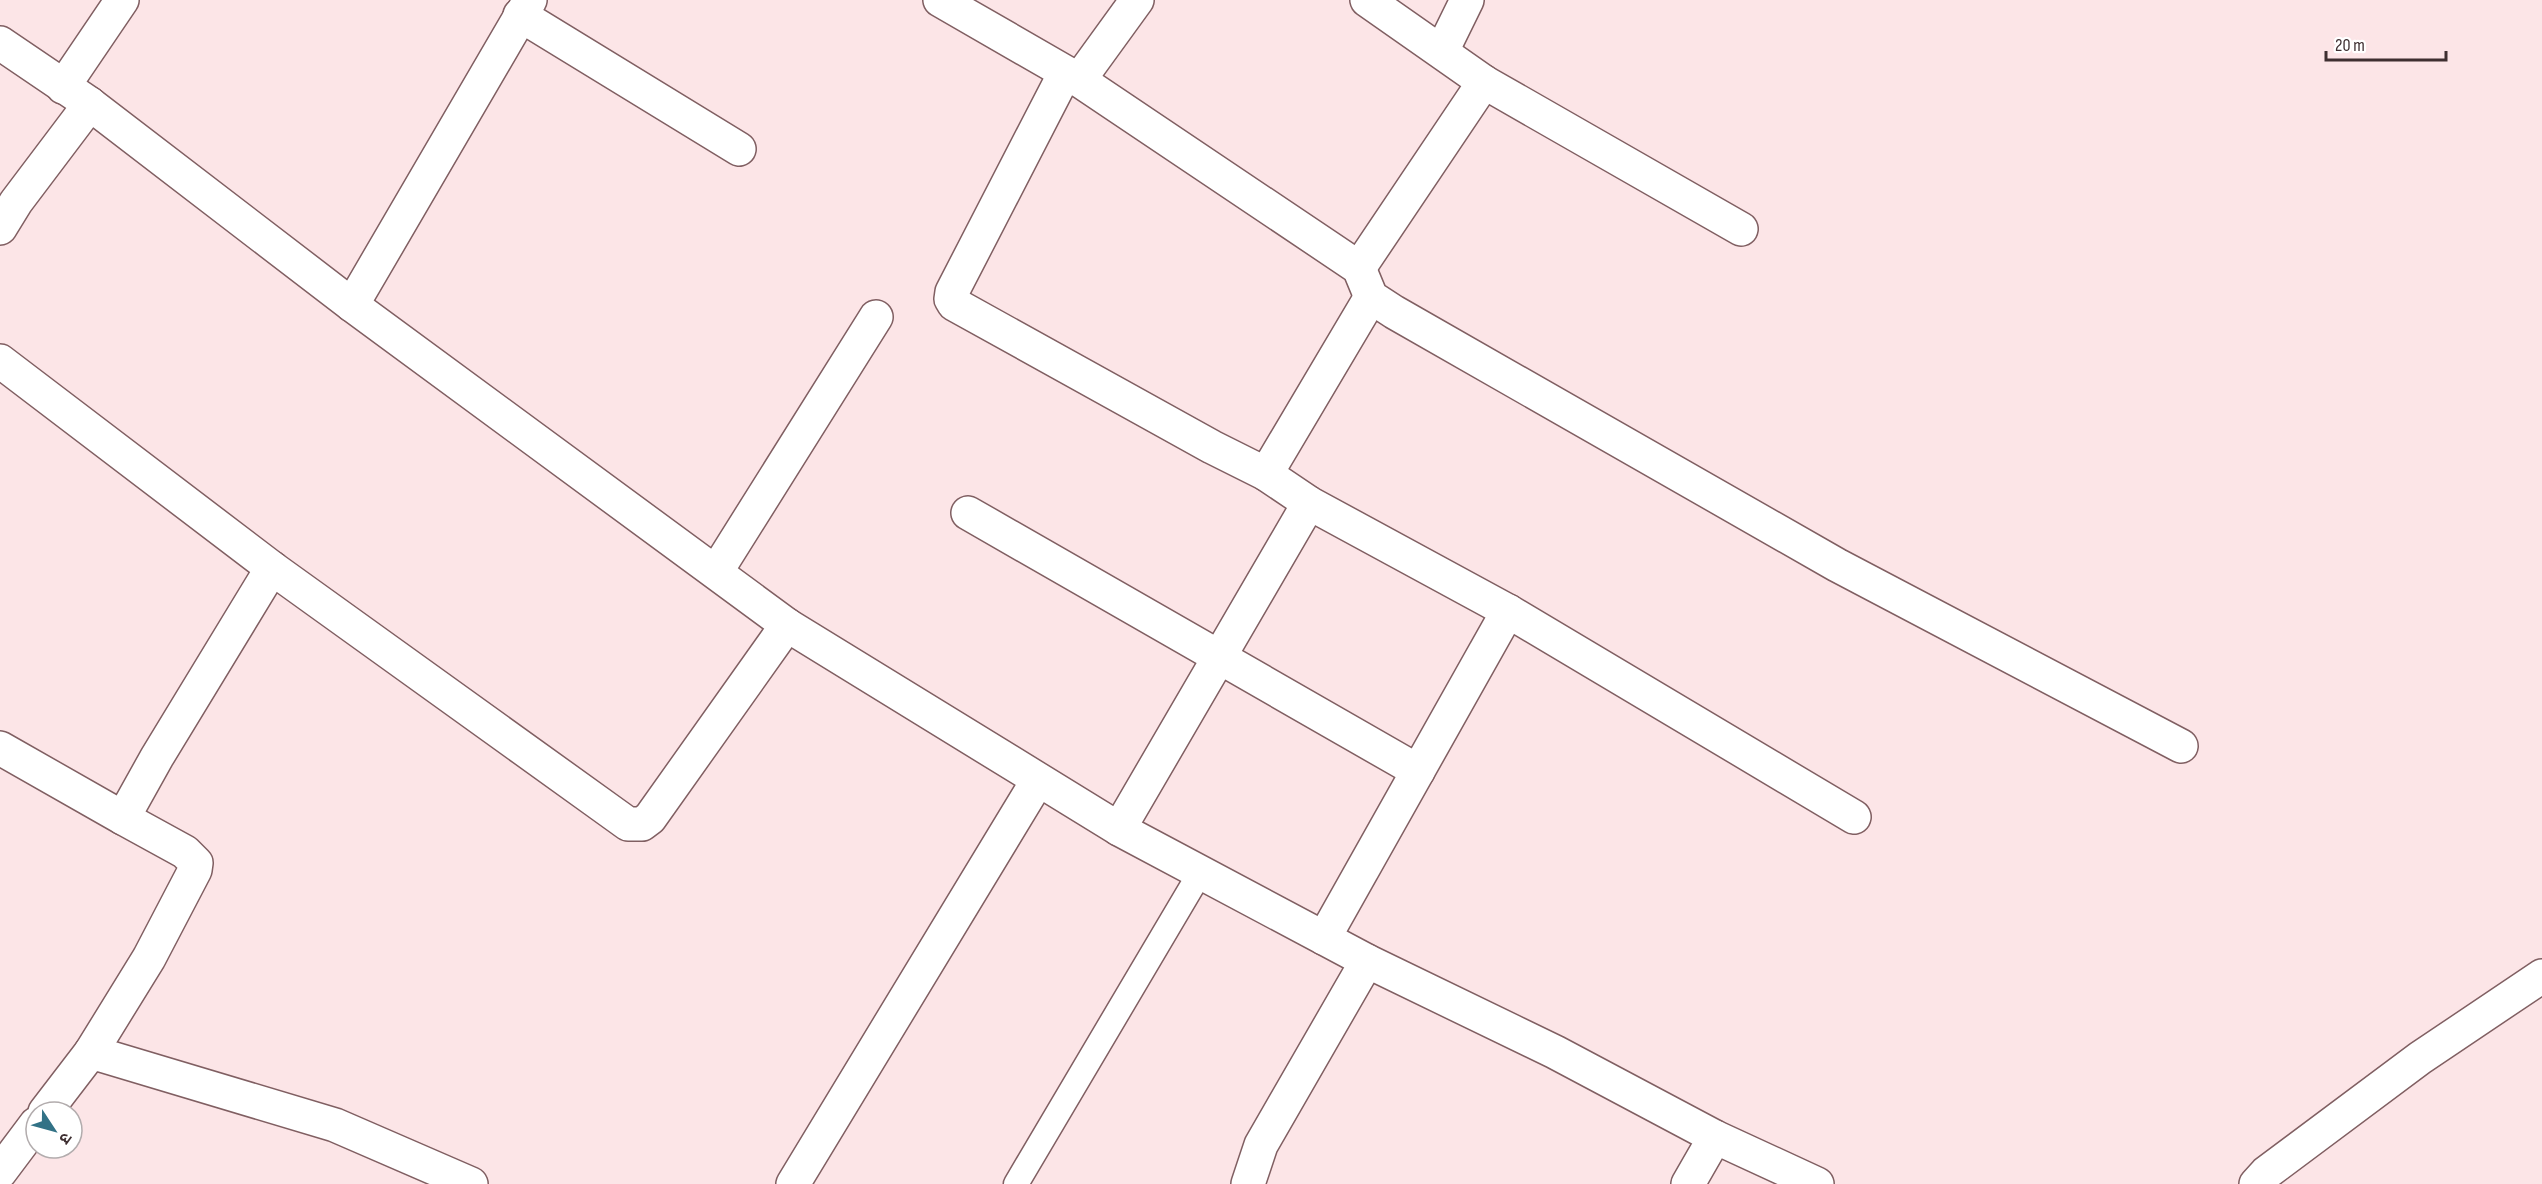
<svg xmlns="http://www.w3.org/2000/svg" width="2542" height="1184" font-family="'Sofia Sans Condensed','Noto Sans Devanagari',sans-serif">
  <rect width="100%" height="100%" fill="#fce5e7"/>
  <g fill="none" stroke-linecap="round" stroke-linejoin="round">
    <g stroke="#805f62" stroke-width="27">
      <polyline id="lane" points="1016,1184 1200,873"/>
    </g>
    <g stroke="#805f62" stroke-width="36">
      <g id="street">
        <polyline points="940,0 1079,80 1359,268 1371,297 1394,312 1837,565 2181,746"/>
        <polyline points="1367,0 1484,82 1741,229"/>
        <polyline points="520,15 739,149"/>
        <polyline points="0,43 90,104 352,305 787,625 1119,829 1367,961 1555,1052 1715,1137 1817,1184"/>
        <polyline points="1442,51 1467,0"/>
        <polyline points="1065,73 952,292 951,299 954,304 1212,447 1266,474 1309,503 1508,611 1854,817"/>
        <polyline points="1079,80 1137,0"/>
        <polyline points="63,87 122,0"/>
        <polyline points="0,228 16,202 90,104"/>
        <polyline points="1359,268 1484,82"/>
        <polyline points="352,305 530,0"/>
        <polyline points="0,361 272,568 628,824 642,824 650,818 787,625"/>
        <polyline points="1266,474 1371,297"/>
        <polyline points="968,513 1418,771"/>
        <polyline points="716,572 876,317"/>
        <polyline points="0,748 123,818"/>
        <polyline points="1119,829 1309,503"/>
        <polyline points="1324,938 1508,611"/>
        <polyline points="91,1052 149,958 195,870 196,863 185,852 123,818 157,757 272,568"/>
        <polyline points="45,1112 91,1052 335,1125 471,1184"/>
        <polyline points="0,1172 36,1124"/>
        <polyline points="793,1184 1038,780"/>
        <polyline points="1248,1184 1261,1145 1367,961"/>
        <polyline points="1688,1184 1715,1137"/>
        <polyline points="2256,1184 2266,1173 2420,1058 2542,976"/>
      </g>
    </g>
    <use href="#lane" stroke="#fff" stroke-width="24"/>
    <use href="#street" stroke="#fff" stroke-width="33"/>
  </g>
  <g transform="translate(54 1130) rotate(126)"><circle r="28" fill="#ffffff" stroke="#b2acad" stroke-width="1.5"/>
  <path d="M0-4.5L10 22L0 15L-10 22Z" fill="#327286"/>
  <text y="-9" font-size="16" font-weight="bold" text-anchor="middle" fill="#3e2f31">उ</text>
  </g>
  <path d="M2326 51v9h120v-9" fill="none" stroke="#3e2f31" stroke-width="3"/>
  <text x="2335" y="51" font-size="18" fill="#3e2f31" stroke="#ffffff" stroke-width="4.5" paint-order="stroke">20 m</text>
</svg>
